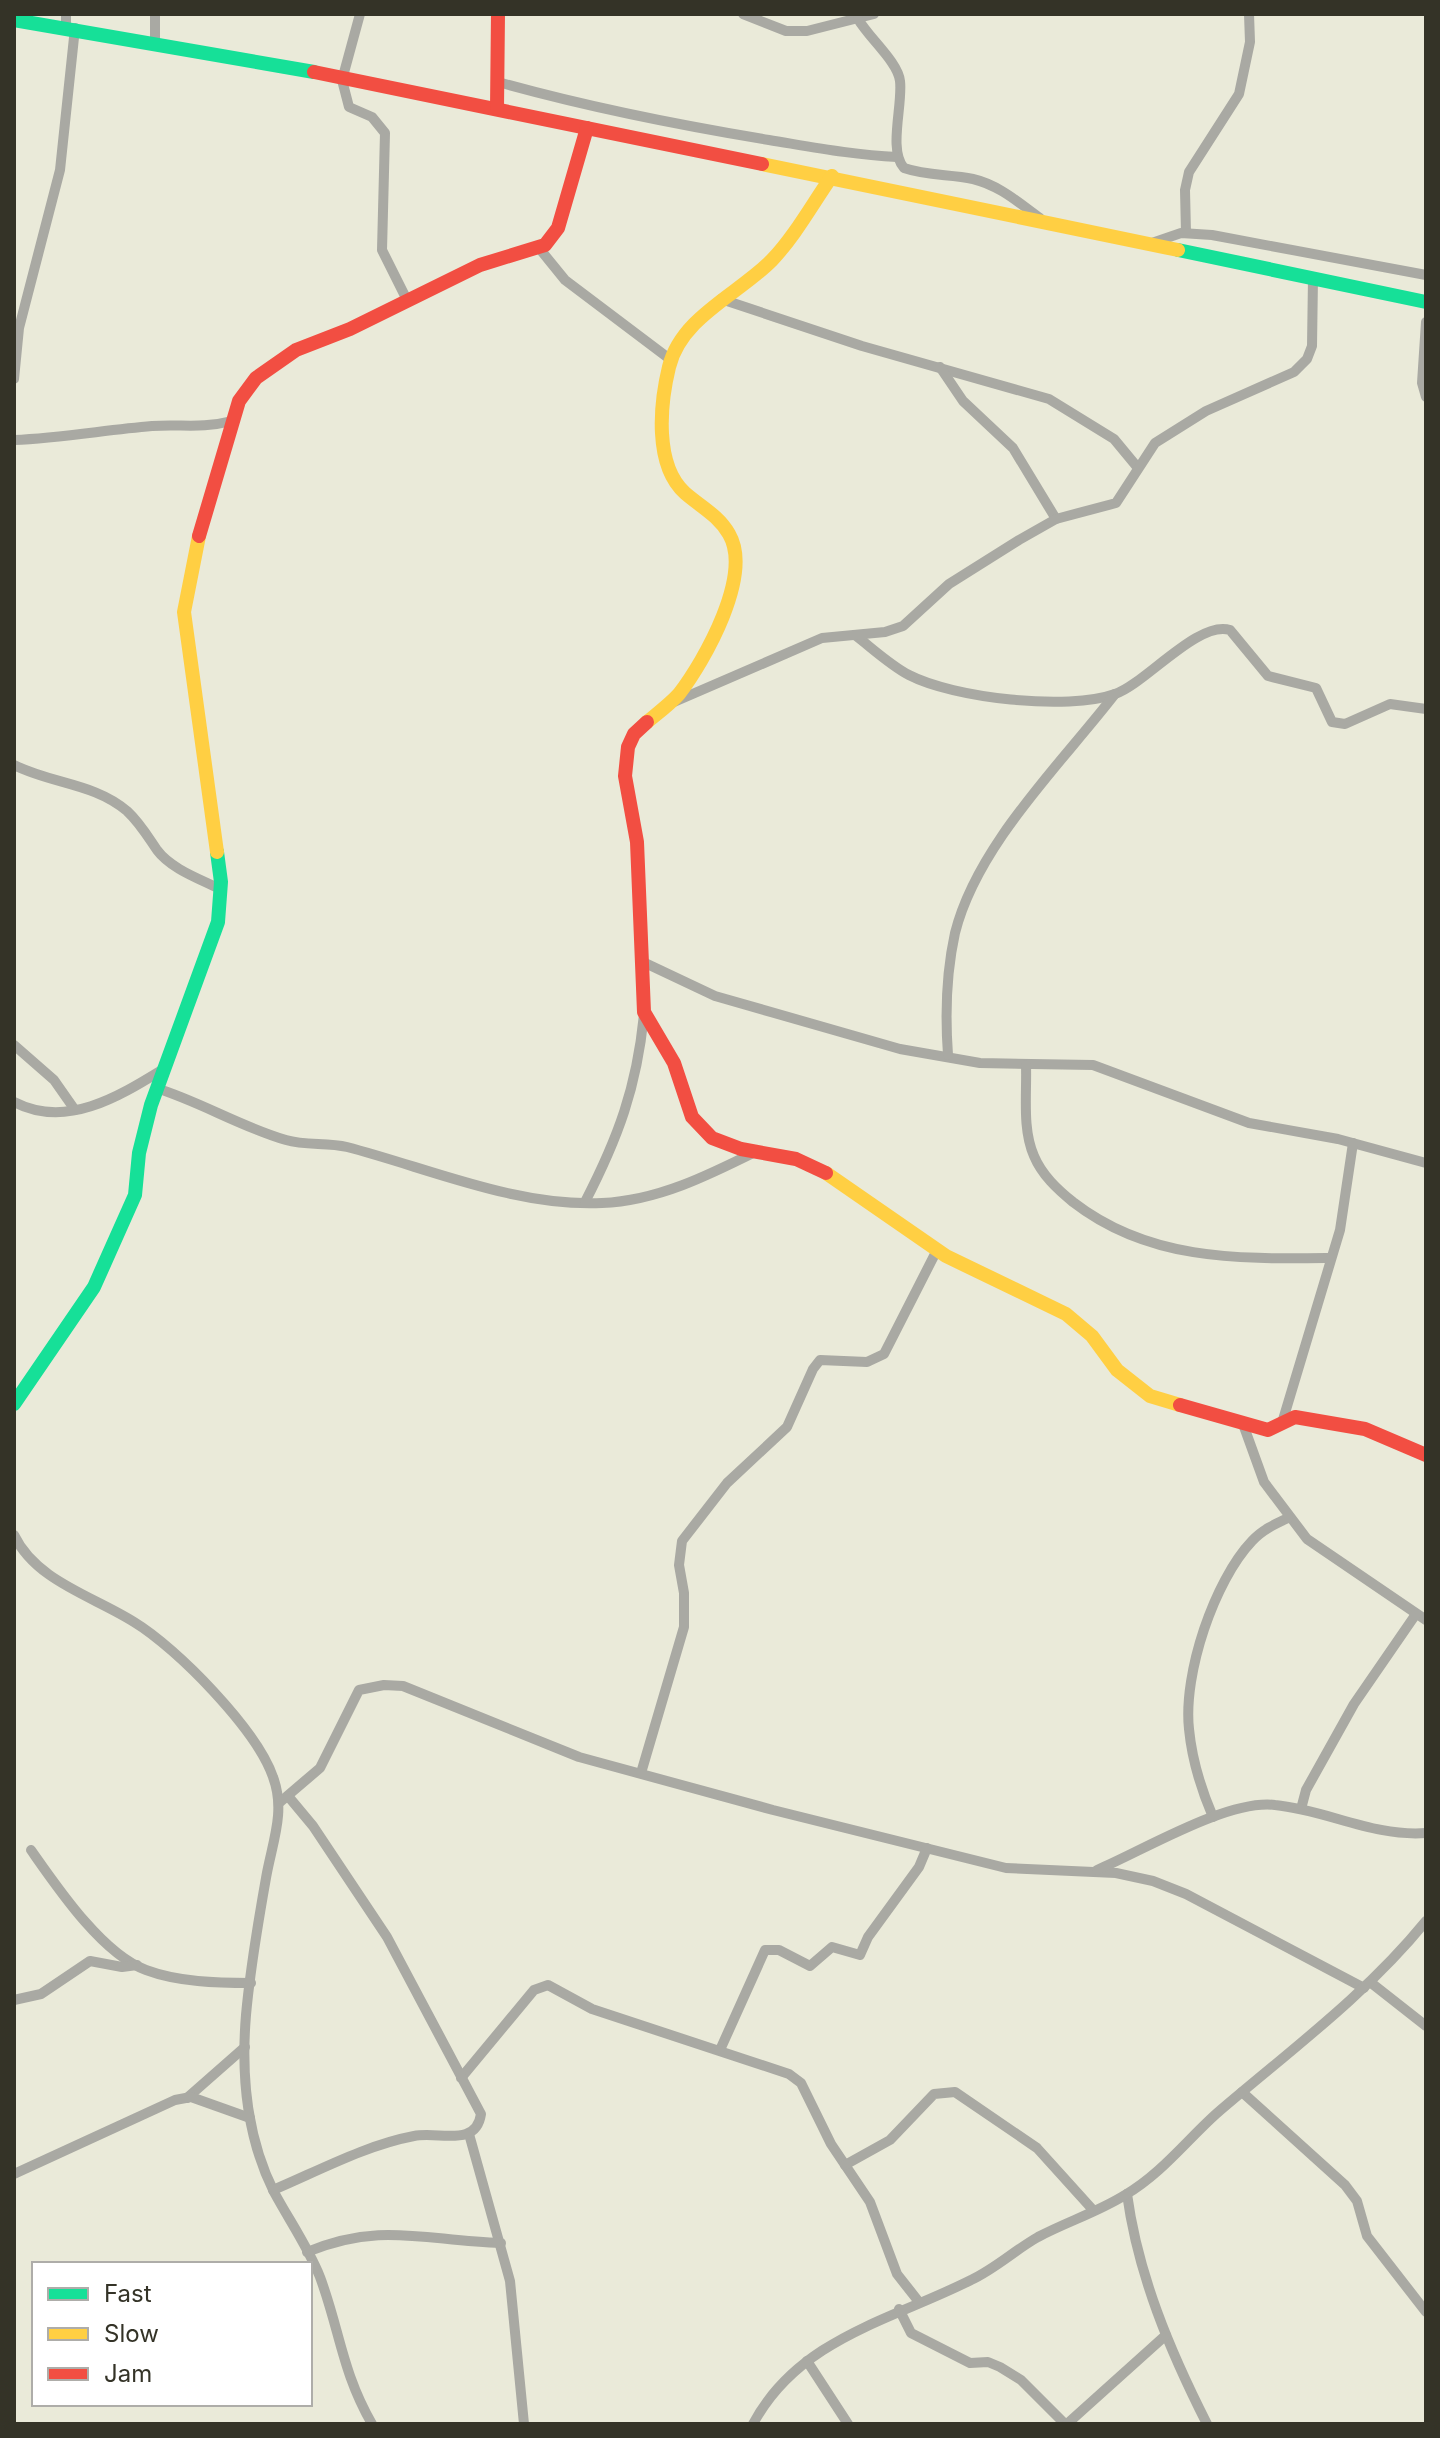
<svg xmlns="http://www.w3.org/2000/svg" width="1440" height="2438" font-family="Inter,sans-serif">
  <rect width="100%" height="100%" fill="#eaead9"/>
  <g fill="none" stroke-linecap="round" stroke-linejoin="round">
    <g stroke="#a9a9a3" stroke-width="10">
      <polyline points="66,14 66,27"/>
      <polyline points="155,14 155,41"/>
      <polyline points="360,14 342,80 349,107 372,117 385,133 382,250 408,302"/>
      <polyline points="743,14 786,31 807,31 874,14"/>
      <path d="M858,19C869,38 898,62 900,81C903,105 888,150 904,168C927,176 950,174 973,179C999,185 1019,203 1040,218"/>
      <path d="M498,82C587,107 678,125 769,140C812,147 853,155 897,157"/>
      <polyline points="1186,233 1185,190 1189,172 1239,94 1250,42 1249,14"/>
      <polyline points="1149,244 1181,233 1212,235 1426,275"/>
      <polyline points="539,248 565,280 671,360"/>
      <polyline points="721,299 862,346 1049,399 1114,439 1138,468"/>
      <polyline points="1426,322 1422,383 1426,397"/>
      <polyline points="940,367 963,401 1013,448 1056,519"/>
      <polyline points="14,379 19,328 60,170 75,28"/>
      <path d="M14,440C61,438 105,430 152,426C183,424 200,429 232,421"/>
      <path d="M855,635C872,648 890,665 909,675C953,698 1068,711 1115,694C1145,684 1198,620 1230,630L1268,676L1316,688L1332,722L1345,724L1390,704L1426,709"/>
      <polyline points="674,702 822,638 885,632 903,626 949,584 1019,540 1056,519 1116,503 1155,443 1206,411 1294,372 1307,359 1312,346 1313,278"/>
      <path d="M14,765C52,784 94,783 127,811C140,823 148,837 157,850C171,869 200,879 220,889"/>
      <polyline points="643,962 715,996 900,1049 980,1063 1093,1065 1249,1123 1338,1139 1426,1163"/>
      <polyline points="14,1045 54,1080 75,1110"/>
      <path d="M948,1055C945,1014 946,974 955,933C977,845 1061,764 1115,694"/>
      <path d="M1026,1065C1027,1094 1022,1129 1034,1156C1042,1175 1057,1189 1073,1202C1149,1261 1238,1259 1330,1258"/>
      <path d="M156,1088C201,1102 241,1127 286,1140C306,1146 327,1142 347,1147C428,1168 516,1207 602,1203C657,1201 709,1175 757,1151"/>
      <path d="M14,1102C66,1129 118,1097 162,1070"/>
      <path d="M585,1202C618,1138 637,1087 644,1014"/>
      <polyline points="1282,1423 1340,1230 1353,1143"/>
      <polyline points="1243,1424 1264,1482 1307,1539 1426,1620"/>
      <path d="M14,1535C36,1581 93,1596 134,1622C177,1648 257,1730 273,1777C286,1812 272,1843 266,1878C258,1923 250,1970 246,2015C241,2075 247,2138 274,2192C289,2220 308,2247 320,2277C340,2331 342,2372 372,2424"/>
      <polyline points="641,1773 684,1627 684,1593 679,1565 682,1541 727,1483 787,1427 813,1369 820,1360 867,1362 884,1354 937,1250"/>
      <polyline points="279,1803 320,1768 359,1690 384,1685 403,1686 579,1757 773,1810 1006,1868 1116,1873 1153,1881 1186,1894 1364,1988"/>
      <polyline points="1301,1809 1306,1790 1354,1704 1416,1614"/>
      <path d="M1213,1817C1201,1789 1192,1760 1189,1729C1183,1674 1214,1581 1252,1541C1262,1530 1275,1524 1288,1518"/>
      <path d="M31,1850C57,1887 102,1954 146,1970C178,1982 217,1983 251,1983"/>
      <path d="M1097,1870C1144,1850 1228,1799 1275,1805C1327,1810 1373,1837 1426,1833"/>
      <polyline points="1370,1982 1426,2026"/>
      <polyline points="14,2000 41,1994 90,1961 122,1967 137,1965"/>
      <polyline points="720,2050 765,1950 779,1950 810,1966 832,1947 860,1955 868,1937 919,1867 927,1848"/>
      <polyline points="461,2078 534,1990 548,1985 592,2009 789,2074 801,2083 831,2144 870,2202 897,2274 919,2302"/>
      <polyline points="1242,2092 1345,2185 1357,2201 1367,2236 1426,2312"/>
      <polyline points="187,2098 245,2047"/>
      <polyline points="469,2134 510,2281 524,2424"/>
      <polyline points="845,2165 890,2140 934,2094 955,2092 1037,2148 1093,2210"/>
      <polyline points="14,2174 175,2100 191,2097 250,2118"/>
      <path d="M273,2190C318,2171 366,2145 414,2136C439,2131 476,2148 481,2114L387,1937L313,1826L288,1796"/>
      <path d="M1127,2194C1138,2275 1170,2351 1207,2424"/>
      <path d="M307,2252C381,2221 426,2241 501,2243"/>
      <polyline points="899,2309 911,2333 970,2363 988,2362 1000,2367 1021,2380 1065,2424"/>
      <polyline points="807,2361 848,2424"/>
      <path d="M753,2424C799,2338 892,2320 971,2280C995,2269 1015,2250 1038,2237C1066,2222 1098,2212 1125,2195C1161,2174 1186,2141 1216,2114C1288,2052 1365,1996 1426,1921"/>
      <polyline points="1067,2424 1166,2335"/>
    </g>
    <g stroke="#16e098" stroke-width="14">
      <polyline points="14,20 314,72"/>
      <polyline points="1178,250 1426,302"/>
      <polyline points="14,1404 94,1287 135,1195 139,1153 151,1105 218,922 221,882 217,852"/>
    </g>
    <g stroke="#ffcf43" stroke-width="14">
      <polyline points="762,164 1178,250"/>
      <polyline points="199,536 184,612 217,852"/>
      <path d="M647,722C658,713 670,704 679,694C705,660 753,575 729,534C718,515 701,507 685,493C654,465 660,404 669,367C681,317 739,294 772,260C795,236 813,203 832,176"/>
      <polyline points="826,1173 946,1256 1066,1314 1092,1336 1117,1370 1150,1396 1180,1405"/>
    </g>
    <g stroke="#f24e42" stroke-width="14">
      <polyline points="314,72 762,164"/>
      <polyline points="497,108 498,14"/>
      <polyline points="199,536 239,401 256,378 296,350 350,329 480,265 545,245 558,228 587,128"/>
      <polyline points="647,722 634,734 628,747 625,776 637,842 644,1012 674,1063 692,1117 712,1138 741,1149 796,1159 826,1173"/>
      <polyline points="1180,1405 1268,1430 1295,1417 1365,1429 1426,1455"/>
    </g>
  </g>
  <rect width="1440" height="2438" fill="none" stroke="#343327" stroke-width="32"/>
  <rect x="32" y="2262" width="280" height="144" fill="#ffffff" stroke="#aeada9" stroke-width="2"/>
  <rect x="48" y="2288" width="40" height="12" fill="#16e098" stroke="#aeada9" stroke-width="2"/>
  <text x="104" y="2302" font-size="24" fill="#343327">Fast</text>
  <rect x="48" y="2328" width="40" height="12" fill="#ffcf43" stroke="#aeada9" stroke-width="2"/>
  <text x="104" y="2342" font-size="24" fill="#343327">Slow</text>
  <rect x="48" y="2368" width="40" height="12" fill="#f24e42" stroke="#aeada9" stroke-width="2"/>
  <text x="104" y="2382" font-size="24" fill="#343327">Jam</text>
</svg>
